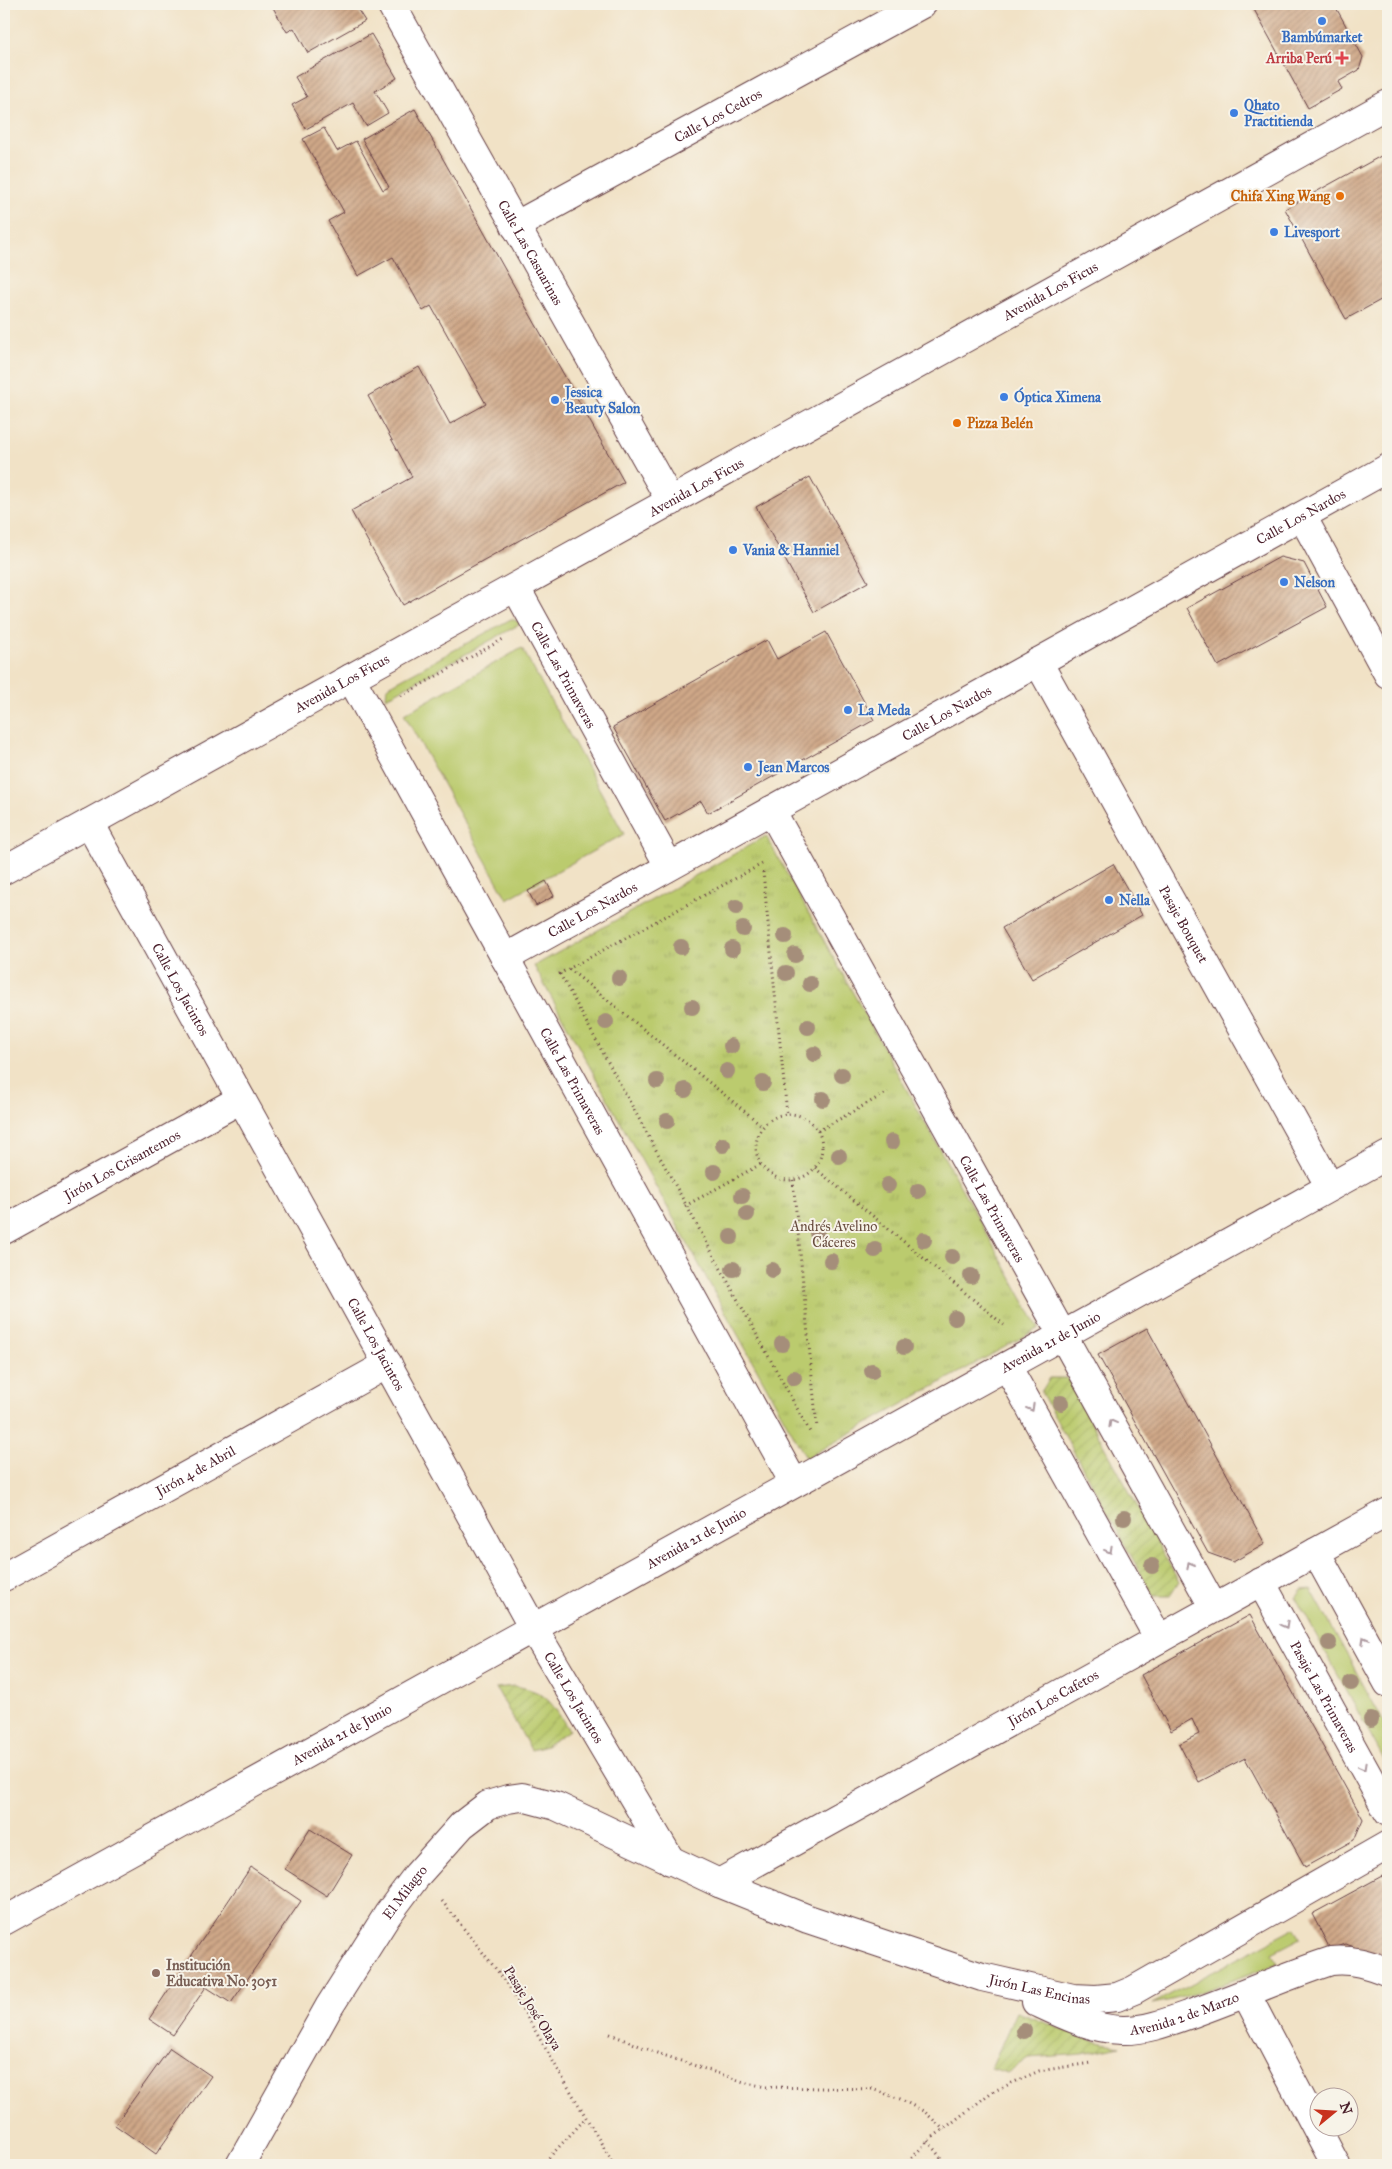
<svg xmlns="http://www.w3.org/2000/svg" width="1392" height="2169" font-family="'IM FELL Great Primer',serif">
  <defs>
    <pattern id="park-tufts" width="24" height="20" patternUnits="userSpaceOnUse" patternTransform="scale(1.25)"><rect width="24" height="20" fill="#bbcb6e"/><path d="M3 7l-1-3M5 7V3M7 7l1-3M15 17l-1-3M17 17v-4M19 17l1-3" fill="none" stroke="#a2ae5f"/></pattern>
    <pattern id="garden-furrows" width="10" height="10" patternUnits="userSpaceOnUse" patternTransform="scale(1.25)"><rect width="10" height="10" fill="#bbcb6e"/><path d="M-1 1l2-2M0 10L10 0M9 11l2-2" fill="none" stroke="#a2ae5f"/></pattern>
    <pattern id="building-hatch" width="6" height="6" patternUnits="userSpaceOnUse" patternTransform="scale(1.25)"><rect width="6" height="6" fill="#cfa888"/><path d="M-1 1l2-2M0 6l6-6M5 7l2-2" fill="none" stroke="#aa886f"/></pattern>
  </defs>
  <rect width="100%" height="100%" fill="#f7f3e8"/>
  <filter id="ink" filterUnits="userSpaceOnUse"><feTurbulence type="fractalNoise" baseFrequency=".02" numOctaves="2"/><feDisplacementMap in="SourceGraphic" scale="10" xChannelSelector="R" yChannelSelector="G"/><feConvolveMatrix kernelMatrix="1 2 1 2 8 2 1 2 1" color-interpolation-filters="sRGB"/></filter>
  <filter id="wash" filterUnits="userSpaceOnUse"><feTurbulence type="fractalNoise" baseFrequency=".0096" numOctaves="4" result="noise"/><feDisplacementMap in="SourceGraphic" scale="20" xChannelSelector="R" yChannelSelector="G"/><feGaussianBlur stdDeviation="1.12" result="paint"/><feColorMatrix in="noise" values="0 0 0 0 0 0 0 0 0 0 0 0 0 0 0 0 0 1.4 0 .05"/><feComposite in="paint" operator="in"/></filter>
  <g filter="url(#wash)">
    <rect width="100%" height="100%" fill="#f1e2c6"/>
    <g fill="#bbcb6e" stroke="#82754c">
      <polygon points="511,619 522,623 386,698 387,687"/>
      <polygon points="522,648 624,834 507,899 404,714"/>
      <polygon points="1311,1589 1388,1730 1388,1767 1296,1598 1302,1590"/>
      <path d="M1296,1928L1301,1938L1272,1953L1277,1963C1235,1979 1195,1997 1152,2004Z"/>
    </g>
    <polygon fill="url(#park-tufts)" stroke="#82754c" points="766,836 1039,1328 806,1458 534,966"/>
    <g fill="url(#garden-furrows)" stroke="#82754c">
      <polygon points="1050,1378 1067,1378 1179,1582 1170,1596 1153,1596 1041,1392"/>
      <path d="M514,1686C548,1691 551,1703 569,1730L546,1746L531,1750L496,1688Z"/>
      <polygon points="1016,2012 1094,2041 1120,2046 1083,2054 1028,2058 1007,2073 991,2068"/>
    </g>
    <g id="blocks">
      <g fill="url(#building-hatch)">
        <polygon points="271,4 354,4 365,21 308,53 294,28 287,32"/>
        <polygon points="1251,4 1334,4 1363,57 1359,70 1338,82 1342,89 1308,108"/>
        <polygon points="371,34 397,78 375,91 388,113 366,126 353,103 306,129 292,105 307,97 295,77"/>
        <polygon points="415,109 624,482 403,605 351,511 412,477 368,396 419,367 450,424 486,404 431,306 423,311 393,257 358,276 328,221 344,212 303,139 324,128 337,151 356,141 383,190 389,187 362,139"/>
        <polygon points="1388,152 1388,296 1346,319 1285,209"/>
        <polygon points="810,477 868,582 814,612 756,507"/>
        <polygon points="1280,557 1304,563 1327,607 1218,666 1187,608"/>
        <polygon points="826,632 874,720 708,813 701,801 665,821 613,727 767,640 777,659"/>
        <polygon points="1113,864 1142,915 1032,979 1002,928"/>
        <polygon points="546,881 554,896 536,906 528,891"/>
        <polygon points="1147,1328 1265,1544 1233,1562 1208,1553 1098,1355"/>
        <polygon points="1250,1615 1363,1819 1354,1840 1305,1867 1245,1758 1199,1782 1179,1744 1199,1734 1192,1719 1171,1731 1141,1675"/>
        <polygon points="310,1829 352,1855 327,1896 285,1869"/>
        <polygon points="251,1867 301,1901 231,2003 206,1987 173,2035 149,2019"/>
        <polygon points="1382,1876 1388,1886 1388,1928 1383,1931 1388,1940 1388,1953 1386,1959 1346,1944 1330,1949 1312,1914"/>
        <polygon points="170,2048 211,2076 156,2154 115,2125"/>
      </g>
    </g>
  </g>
  <g filter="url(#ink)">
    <use href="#blocks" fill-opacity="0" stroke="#633c42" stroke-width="1"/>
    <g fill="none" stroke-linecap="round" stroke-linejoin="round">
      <g stroke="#633c42" stroke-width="30">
        <g id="minor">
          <path id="s1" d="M391,4L671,502"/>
          <path id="s2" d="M515,226L922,4"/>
          <polyline points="1302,516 1388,674"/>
          <path id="s3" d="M516,588L669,866"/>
          <path id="s4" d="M1038,662L1330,1187"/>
          <path id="s5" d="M351,678L794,1483"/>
          <path id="s6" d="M771,810L1214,1608"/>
          <path id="s7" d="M89,823L533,1628L671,1861"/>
          <path id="s8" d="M4,870L1388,104"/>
          <path id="s9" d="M505,958L1388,468"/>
          <path id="s10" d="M4,1230L241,1099"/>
          <polyline points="1007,1366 1159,1639"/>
          <polyline points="1316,1552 1388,1683"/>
          <path id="s11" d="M4,1577L388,1364"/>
          <path id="s12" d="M1261,1582L1388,1812"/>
          <path id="s13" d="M719,1883L1388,1512"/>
          <path id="s14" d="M4,1921L1388,1155"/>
          <polyline points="1246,1994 1336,2165"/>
          <path id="s15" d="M1036,2002C1064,2015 1092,2029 1122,2030C1147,2031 1173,2020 1196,2012C1241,1996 1285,1976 1331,1961C1352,1959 1369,1964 1388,1972"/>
          <path id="s16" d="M240,2165L329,2007L388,1914L418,1874L462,1825L488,1805L508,1799L522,1797L556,1806L719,1883L808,1919L982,1977L1073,1998L1096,1999L1117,1997L1134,1990L1388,1845"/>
        </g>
      </g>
      <g stroke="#633c42" stroke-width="3" stroke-dasharray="1 4" stroke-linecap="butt">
        <polyline points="401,696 505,638"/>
        <polyline points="763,872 787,1114"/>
        <polyline points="569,969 763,1126"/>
        <polyline points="559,974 762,864"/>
        <polyline points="560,974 811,1434"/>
        <circle cx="789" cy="1147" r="33"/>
        <polyline points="818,1131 888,1092"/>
        <polyline points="815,1168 1004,1325"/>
        <polyline points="793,1180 817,1428"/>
        <polyline points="685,1206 761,1164"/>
        <polyline points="442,1901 507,1983 614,2165"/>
        <polyline points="610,2034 657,2053 747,2083 766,2087 872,2089 900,2099 925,2112 944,2130"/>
        <polyline points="928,2141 946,2165"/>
        <polyline points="542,2165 586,2118"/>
        <polyline points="905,2165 928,2141 992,2092 1039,2071 1091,2063"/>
      </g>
      <use href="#minor" stroke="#fff" stroke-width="28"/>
    </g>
    <g fill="#a58e7a">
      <circle cx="736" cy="907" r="8"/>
      <circle cx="743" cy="929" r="8"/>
      <circle cx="785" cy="936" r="8"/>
      <circle cx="681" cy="947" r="8"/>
      <circle cx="732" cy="949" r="8"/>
      <circle cx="795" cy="955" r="8"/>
      <circle cx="786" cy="973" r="8"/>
      <circle cx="619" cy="978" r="8"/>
      <circle cx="810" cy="984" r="8"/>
      <circle cx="692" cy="1007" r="8"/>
      <circle cx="606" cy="1022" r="8"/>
      <circle cx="808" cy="1027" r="8"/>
      <circle cx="731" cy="1046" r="8"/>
      <circle cx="814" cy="1054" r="8"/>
      <circle cx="727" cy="1071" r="8"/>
      <circle cx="842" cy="1075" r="8"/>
      <circle cx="657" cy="1081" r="8"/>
      <circle cx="763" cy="1083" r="8"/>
      <circle cx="685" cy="1090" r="8"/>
      <circle cx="823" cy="1099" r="8"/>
      <circle cx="667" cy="1121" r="8"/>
      <circle cx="892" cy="1142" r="8"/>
      <circle cx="723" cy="1145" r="8"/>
      <circle cx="839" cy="1156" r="8"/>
      <circle cx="714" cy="1172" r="8"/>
      <circle cx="888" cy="1185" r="8"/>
      <circle cx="918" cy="1191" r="8"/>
      <circle cx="742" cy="1196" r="8"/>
      <circle cx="747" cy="1214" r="8"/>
      <circle cx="817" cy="1233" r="8"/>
      <circle cx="731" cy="1237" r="8"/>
      <circle cx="924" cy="1240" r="8"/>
      <circle cx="875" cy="1250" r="8"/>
      <circle cx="952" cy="1257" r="8"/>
      <circle cx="831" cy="1261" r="8"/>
      <circle cx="733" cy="1269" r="8"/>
      <circle cx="772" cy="1270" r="8"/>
      <circle cx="971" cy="1276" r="8"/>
      <circle cx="955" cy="1318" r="8"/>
      <circle cx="782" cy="1344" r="8"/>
      <circle cx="904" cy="1347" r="8"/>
      <circle cx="872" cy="1371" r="8"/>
      <circle cx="794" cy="1378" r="8"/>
      <circle cx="1061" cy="1403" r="8"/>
      <circle cx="1124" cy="1518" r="8"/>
      <circle cx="1152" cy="1566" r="8"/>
      <circle cx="1329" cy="1643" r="8"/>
      <circle cx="1351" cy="1683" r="8"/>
      <circle cx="1371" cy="1720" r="8"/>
      <circle cx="1024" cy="2031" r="8"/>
    </g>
    <defs><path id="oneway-chevron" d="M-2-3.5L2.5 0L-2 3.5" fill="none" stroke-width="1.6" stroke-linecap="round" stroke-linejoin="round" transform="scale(1.25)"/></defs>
    <g stroke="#ae9aa0">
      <use href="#oneway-chevron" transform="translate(1031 1408) rotate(61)"/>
      <use href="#oneway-chevron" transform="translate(1112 1423) rotate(-119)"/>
      <use href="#oneway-chevron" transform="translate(1109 1550) rotate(61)"/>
      <use href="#oneway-chevron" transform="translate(1190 1565) rotate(-119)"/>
      <use href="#oneway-chevron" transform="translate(1285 1625) rotate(61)"/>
      <use href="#oneway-chevron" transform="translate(1365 1640) rotate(-119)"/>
      <use href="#oneway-chevron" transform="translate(1363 1767) rotate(61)"/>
    </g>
  </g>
  <g fill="#3f7fe0" stroke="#f7f3e8" stroke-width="2">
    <circle cx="1322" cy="21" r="5"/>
    <circle cx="1234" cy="113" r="5"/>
    <circle cx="1274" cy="232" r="5"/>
    <circle cx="1004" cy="397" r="5"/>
    <circle cx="555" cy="400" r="5"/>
    <circle cx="733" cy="550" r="5"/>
    <circle cx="1284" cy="582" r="5"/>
    <circle cx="848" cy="710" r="5"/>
    <circle cx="748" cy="767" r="5"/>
    <circle cx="1109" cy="900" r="5"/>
  </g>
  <path fill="#e0444e" stroke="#f7f3e8" stroke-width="2" d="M1339.5 50.5h5v5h5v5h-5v5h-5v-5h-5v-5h5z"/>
  <g fill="#e8710a" stroke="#f7f3e8" stroke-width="2">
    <circle cx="1340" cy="196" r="5"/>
    <circle cx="957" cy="423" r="5"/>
  </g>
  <circle fill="#8d6e63" stroke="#f7f3e8" stroke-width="2" cx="156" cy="1973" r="5"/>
  <g text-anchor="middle" stroke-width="4" stroke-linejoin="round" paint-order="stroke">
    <g font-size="14" font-weight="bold" fill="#366cbe" stroke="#f7f3e8" text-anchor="start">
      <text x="1322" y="42" text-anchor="middle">Bambúmarket</text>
      <text x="1244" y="110">Qhato<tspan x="1244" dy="16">Practitienda</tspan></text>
      <text x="1284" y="237">Livesport</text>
      <text x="565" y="397">Jessica<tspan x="565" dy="16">Beauty Salon</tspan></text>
      <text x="1014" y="402">Óptica Ximena</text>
      <text x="743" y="555">Vania &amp; Hanniel</text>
      <text x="1294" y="587">Nelson</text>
      <text x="858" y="715">La Meda</text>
      <text x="758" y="772">Jean Marcos</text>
      <text x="1119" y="905">Nella</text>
    </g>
    <g font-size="14" font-weight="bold" fill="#be3a42" stroke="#f7f3e8" text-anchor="end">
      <text x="1332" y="63">Arriba Perú</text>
    </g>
    <g font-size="14" fill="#4a1f2b" stroke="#f7f3e8">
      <text dy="5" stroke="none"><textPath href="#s2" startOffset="231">Calle Los Cedros</textPath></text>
      <text dy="5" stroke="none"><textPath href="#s1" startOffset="285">Calle Las Casuarinas</textPath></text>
      <text dy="5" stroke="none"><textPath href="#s8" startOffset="1196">Avenida Los Ficus</textPath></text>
      <text dy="5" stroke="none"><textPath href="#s8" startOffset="791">Avenida Los Ficus</textPath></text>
      <text dy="5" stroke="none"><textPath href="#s9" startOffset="910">Calle Los Nardos</textPath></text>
      <text dy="5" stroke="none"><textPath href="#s3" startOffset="99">Calle Las Primaveras</textPath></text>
      <text dy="5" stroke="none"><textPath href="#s8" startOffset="386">Avenida Los Ficus</textPath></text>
      <text dy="5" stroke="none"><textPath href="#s9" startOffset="505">Calle Los Nardos</textPath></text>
      <text dy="5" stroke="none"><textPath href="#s9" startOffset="100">Calle Los Nardos</textPath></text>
      <text dy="5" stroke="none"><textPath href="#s4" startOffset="300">Pasaje Bouquet</textPath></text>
      <text dy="5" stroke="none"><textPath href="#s7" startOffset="190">Calle Los Jacintos</textPath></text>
      <text dy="5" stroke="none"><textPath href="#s5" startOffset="460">Calle Las Primaveras</textPath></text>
      <text dy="5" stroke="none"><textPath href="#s10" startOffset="135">Jirón Los Crisantemos</textPath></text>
      <text dy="5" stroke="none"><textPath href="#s6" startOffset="456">Calle Las Primaveras</textPath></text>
      <text dy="5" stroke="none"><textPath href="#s14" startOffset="1196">Avenida 21 de Junio</textPath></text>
      <text dy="5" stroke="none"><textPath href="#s7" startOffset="595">Calle Los Jacintos</textPath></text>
      <text dy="5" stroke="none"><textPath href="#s11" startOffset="219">Jirón 4 de Abril</textPath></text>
      <text dy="5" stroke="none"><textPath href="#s14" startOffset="791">Avenida 21 de Junio</textPath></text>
      <text dy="5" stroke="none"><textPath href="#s13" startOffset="382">Jirón Los Cafetos</textPath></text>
      <text dy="5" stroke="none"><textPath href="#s12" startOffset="131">Pasaje Las Primaveras</textPath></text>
      <text dy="5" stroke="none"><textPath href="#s7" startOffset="1000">Calle Los Jacintos</textPath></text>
      <text dy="5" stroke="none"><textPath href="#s14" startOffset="386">Avenida 21 de Junio</textPath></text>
      <text dy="5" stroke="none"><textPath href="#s16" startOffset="319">El Milagro</textPath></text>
      <text dy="5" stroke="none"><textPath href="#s16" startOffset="1029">Jirón Las Encinas</textPath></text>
      <text transform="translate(533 2008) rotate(58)" y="5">Pasaje José Olaya</text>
      <text dy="5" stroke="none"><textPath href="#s15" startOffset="156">Avenida 2 de Marzo</textPath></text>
    </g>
    <g font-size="14" font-weight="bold" fill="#c56008" stroke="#f7f3e8" text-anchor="end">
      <text x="1330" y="201">Chifa Xing Wang</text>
      <text x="967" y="428" text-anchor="start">Pizza Belén</text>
    </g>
    <g font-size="14" fill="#664a3c" stroke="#f7f3e8">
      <text x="834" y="1231">Andrés Avelino<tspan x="834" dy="16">Cáceres</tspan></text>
    </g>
    <g font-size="14" font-weight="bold" fill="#785e54" stroke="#f7f3e8" text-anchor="start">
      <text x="166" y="1970">Institución<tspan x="166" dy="16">Educativa No. 3051</tspan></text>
    </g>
  </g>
  <rect width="1392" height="2169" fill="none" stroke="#f7f3e8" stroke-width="20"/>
  <g transform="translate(1334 2112) rotate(72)"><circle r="24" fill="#f7f3e8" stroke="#b29e9c"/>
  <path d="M0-4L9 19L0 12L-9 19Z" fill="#c8321e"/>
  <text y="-8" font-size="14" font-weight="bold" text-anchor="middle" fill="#4a1f2b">N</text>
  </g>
</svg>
